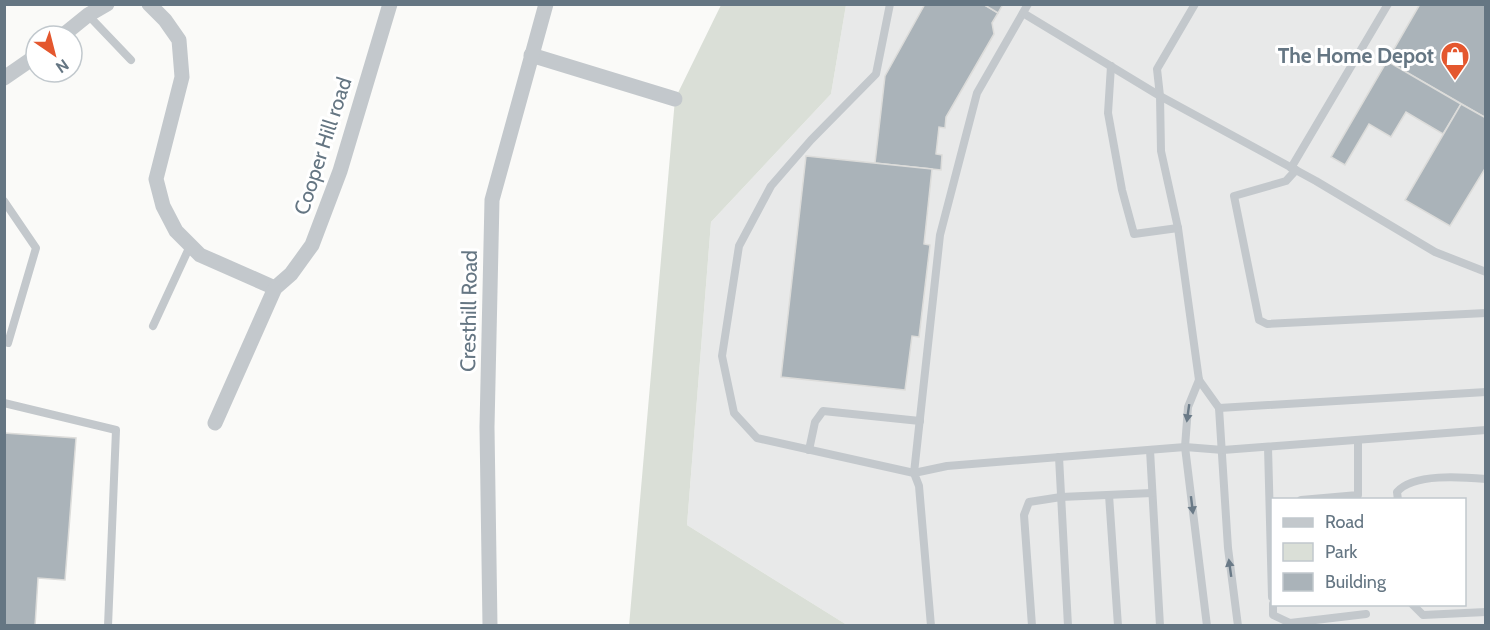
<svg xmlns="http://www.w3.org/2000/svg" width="1490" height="630" font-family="Cabin,sans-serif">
  <rect width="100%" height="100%" fill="#fafaf8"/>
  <path fill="#e8e9e9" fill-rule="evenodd" d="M846,5H1485V625H847L687,525L711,222L831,94ZM1272,500H1464V604H1272Z"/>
  <polygon fill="#dadfd7" points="721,5 846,5 831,94 711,222 687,525 847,625 629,626 675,99"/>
  <g fill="#aab3b9" stroke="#dcdcda" stroke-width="1.5">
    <polygon points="925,4 983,4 998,13 992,23 994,34 946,117 945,128 939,127 936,154 942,155 941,170 875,163 885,76"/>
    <polygon points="983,4 1003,4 998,13"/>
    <polygon points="1420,4 1486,4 1486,118 1387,61"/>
    <polygon points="1387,61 1461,104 1443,134 1406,112 1391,137 1369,124 1345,165 1331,157"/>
    <polygon points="1461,104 1486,118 1486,167 1450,226 1405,200"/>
    <polygon points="806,156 932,169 924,244 930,245 919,337 912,336 905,390 781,377"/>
    <polygon points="4,433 76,438 65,580 38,578 35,626 4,626"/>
  </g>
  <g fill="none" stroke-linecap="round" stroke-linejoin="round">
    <g stroke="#c3c8cc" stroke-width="8">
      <polyline points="890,4 876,74 811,140 771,186 739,246 722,356 734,413 757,438 914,473 940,235 977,93 1028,4"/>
      <polyline points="1195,4 1157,69 1160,96 1161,151 1178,228 1199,380 1219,408 1228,548 1238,626"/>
      <polyline points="1023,13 1160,96 1316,181 1435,252 1486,272"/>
      <polyline points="88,15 131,60"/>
      <polyline points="1111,66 1108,113 1122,190 1134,234 1178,228"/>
      <polyline points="1291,168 1388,4"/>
      <polyline points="1296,170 1286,181 1234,196 1259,320 1267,324 1486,313"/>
      <polyline points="4,201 36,248 8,343"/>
      <polyline points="153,326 190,246"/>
      <polyline points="1199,380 1188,407 1185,447 1207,626"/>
      <polyline points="4,403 116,430 108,626"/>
      <polyline points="1219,408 1486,392"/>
      <polyline points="1268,447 1272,597"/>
      <polyline points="809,450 815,422 823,411 920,421"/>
      <polyline points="1150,450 1160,626"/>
      <polyline points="1059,457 1068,626"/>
      <polyline points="1109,495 1118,626"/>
      <polyline points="1301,500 1358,495 1358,440"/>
      <path d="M1398,500L1397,492C1413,473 1462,477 1486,479"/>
      <polyline points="1273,604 1273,615 1290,623 1366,614"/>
      <polyline points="1412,604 1423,615 1486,612"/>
      <polyline points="931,626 919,486 914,473 947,466 1185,447 1223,450 1486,430"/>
      <polyline points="1032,626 1024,515 1029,502 1061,497 1152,493"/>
    </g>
    <g stroke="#c3c8cc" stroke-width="15">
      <polyline points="149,4 165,20 179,40 182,77 156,179 163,206 176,231 200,255 275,288"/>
      <polyline points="62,36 88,15 107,4"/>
      <polyline points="531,55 675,99"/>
      <polyline points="4,78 36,56"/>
      <polyline points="215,423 275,288 291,274 312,245 340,171 390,4"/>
      <polyline points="490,626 487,427 492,200 546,4"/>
    </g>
  </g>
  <defs><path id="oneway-solid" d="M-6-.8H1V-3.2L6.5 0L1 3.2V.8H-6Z" transform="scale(1.5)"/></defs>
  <g fill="#6a7a87">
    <use href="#oneway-solid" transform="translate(1188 413) rotate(98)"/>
    <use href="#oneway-solid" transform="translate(1192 505) rotate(83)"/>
    <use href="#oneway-solid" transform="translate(1230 568) rotate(-98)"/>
  </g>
  <defs>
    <g id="shop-pin" transform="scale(1.5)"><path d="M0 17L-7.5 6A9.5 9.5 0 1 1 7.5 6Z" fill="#e4572e" stroke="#fff"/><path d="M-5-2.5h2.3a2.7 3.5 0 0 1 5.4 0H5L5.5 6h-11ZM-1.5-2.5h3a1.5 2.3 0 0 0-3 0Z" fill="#fff"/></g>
  </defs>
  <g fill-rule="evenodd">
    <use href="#shop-pin" x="1455" y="56"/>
  </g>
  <g text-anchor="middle" stroke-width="6" stroke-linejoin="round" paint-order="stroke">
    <g font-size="21" font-weight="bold" fill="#657683" stroke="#fff" text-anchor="end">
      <text x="1434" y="63">The Home Depot</text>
    </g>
    <g font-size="21" fill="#657683" stroke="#fff">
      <text transform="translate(323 146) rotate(-72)" y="7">Cooper Hill road</text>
      <text transform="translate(469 311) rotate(-89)" y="7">Cresthill Road</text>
    </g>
  </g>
  <rect width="1490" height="630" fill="none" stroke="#657683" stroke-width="12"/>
  <rect x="1271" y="498" width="195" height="108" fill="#ffffff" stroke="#c1c8cd" stroke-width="1.5"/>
  <rect x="1283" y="518" width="30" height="9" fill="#c3c8cc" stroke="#c1c8cd" stroke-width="1.5"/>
  <text x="1325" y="528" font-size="18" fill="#657683">Road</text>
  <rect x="1283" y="543" width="30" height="18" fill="#dadfd7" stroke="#c1c8cd" stroke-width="1.5"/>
  <text x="1325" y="558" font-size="18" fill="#657683">Park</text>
  <rect x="1283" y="573" width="30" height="18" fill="#aab3b9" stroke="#c1c8cd" stroke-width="1.5"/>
  <text x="1325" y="588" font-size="18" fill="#657683">Building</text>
  <g transform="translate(54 54) rotate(145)"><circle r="28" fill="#ffffff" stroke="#c1c8cd" stroke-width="1.5"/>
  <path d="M0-4.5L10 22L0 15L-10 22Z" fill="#e4572e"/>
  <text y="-9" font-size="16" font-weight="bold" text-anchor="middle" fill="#657683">N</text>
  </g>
</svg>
